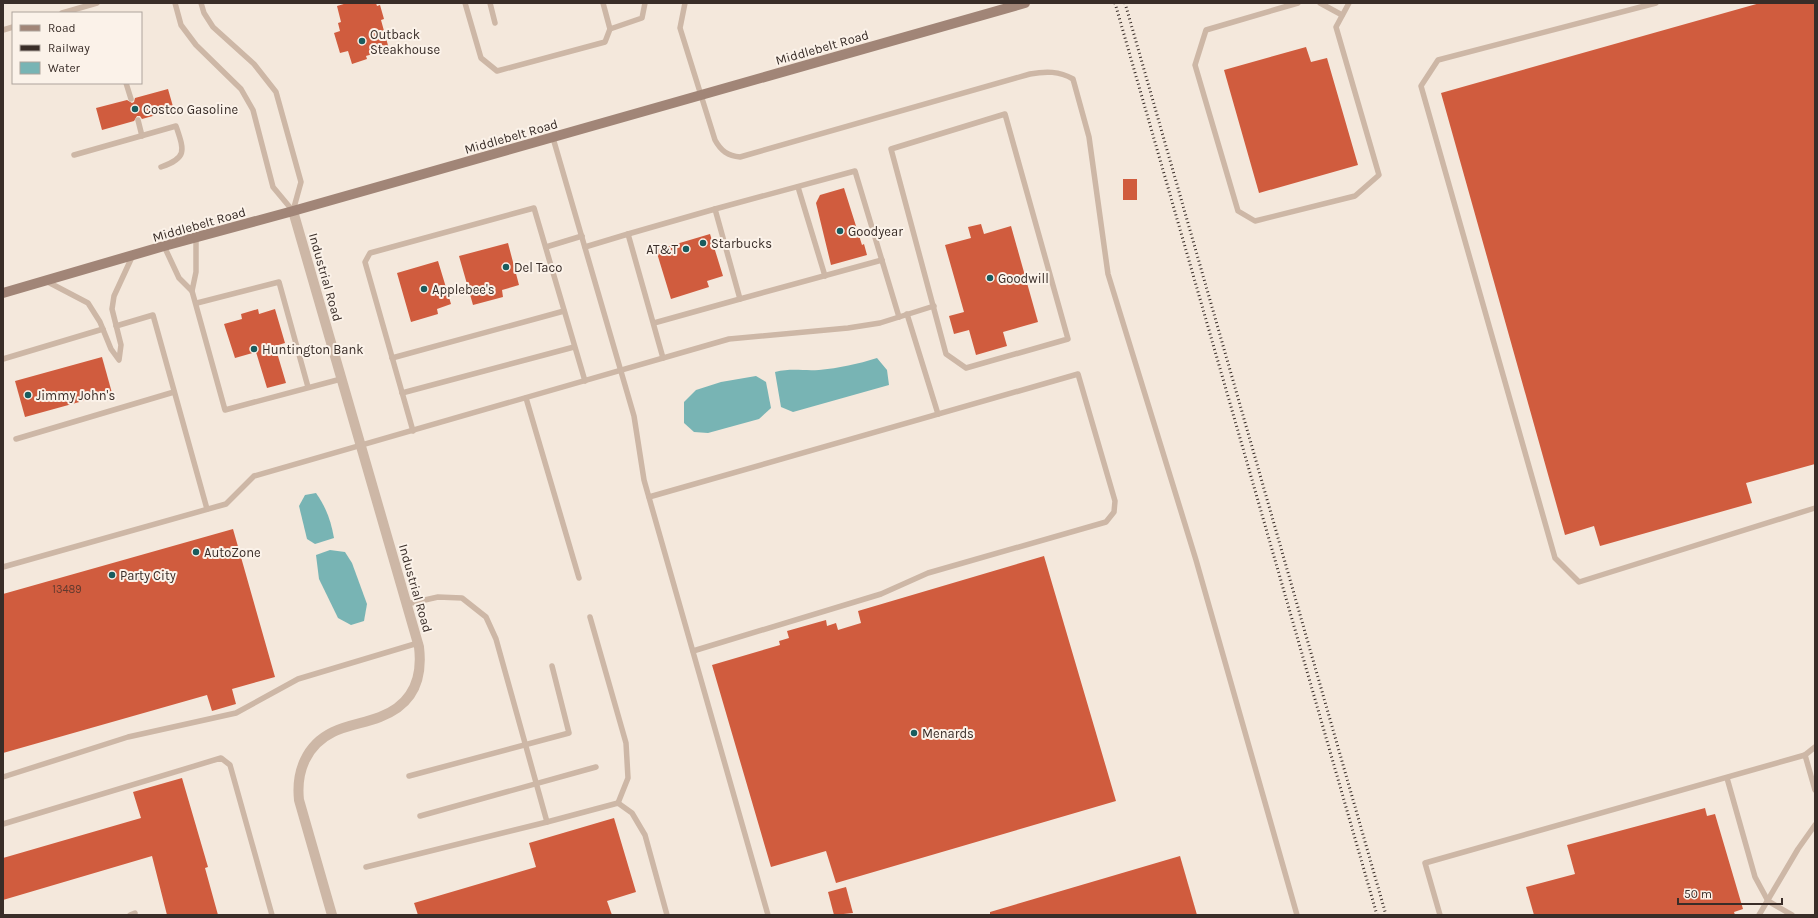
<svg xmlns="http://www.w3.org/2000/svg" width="1818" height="918" font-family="Karla,sans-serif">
  <rect width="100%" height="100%" fill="#f4e8dc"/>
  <g fill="#78b4b4">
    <path d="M877,358L887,370L889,385L793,412L781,407L775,372C792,368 802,371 819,370C839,368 858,364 877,358Z"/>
    <polygon points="756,376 766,382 771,408 759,419 708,433 694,432 684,423 684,402 696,390 721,382"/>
    <path d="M316,493C326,507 331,521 334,538L315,544L307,539L299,506L305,495Z"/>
    <polygon points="330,550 345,552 352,563 367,604 364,621 351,625 338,618 319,579 316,555"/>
  </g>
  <g fill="#d05c3e">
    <polygon points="347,3 376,3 377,6 380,5 384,19 381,20 389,49 366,56 367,59 352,64 348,51 340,53 334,33 340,31 338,23 341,22 337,6"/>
    <polygon points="1760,3 1815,3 1815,464 1746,483 1752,503 1600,546 1594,526 1565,535 1441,93"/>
    <polygon points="1306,47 1311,62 1327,58 1358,165 1259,193 1224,70"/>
    <polygon points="168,89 174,110 142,119 140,116 137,116 134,121 102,130 96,108 127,100 132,103 134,102 135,98"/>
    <rect x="1123" y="179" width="14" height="21"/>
    <polygon points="844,188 862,245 864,244 867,255 831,265 816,203 820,195"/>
    <polygon points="981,224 984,234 1011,226 1038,322 1003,332 1007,346 976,355 969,330 954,334 949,316 964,312 945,245 971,238 968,227"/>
    <polygon points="710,234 723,276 707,281 709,287 671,299 656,250"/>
    <polygon points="508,243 519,285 502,290 503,297 473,305 459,256"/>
    <polygon points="438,261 451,304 437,309 438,314 411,322 397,273"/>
    <polygon points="258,309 259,314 275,309 285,343 275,346 286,383 267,388 256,352 235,358 224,324 242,319 241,314"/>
    <polygon points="102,357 112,393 25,417 15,381"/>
    <polygon points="233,529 275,677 232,689 236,704 212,711 207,695 3,753 3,594"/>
    <polygon points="1044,556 1116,801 836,883 826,851 771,867 712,665 780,645 779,641 789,638 787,631 826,620 827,626 836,623 838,630 861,623 858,611"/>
    <polygon points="182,778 208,867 205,868 218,915 167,915 152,856 3,900 3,858 141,818 133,792"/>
    <polygon points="1705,808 1707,816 1715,814 1743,909 1734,912 1735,915 1534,915 1526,887 1575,874 1567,845"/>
    <polygon points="614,818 636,892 607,901 612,915 418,915 414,903 536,867 529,843"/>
    <polygon points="1180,856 1197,915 990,915 990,912"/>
    <polygon points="846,887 853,913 834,915 828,892"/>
  </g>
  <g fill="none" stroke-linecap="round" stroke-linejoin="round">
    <g stroke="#cdb7a6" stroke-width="5.5">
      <polyline points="175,3 181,25 196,45 241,89 253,110 273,187 293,211"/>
      <polyline points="201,3 204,13 213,27 254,64 276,92 301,182 293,211"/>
      <polyline points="465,3 481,58 497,71 605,42 610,29 603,3"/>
      <polyline points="490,3 495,23"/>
      <path d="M685,3L680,28L715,140C721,151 728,156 740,157L1030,74C1046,71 1059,71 1073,79L1089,137L1108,274L1196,560L1297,915"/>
      <polyline points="1298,3 1206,30 1195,65 1238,211 1255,221 1355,196 1379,175 1336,27 1349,3"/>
      <polyline points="1320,3 1342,15"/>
      <polyline points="1656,3 1438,60 1421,86 1555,558 1579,582 1815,508"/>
      <polyline points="62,13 97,3"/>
      <polyline points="610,29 642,18 645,3"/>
      <polyline points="3,30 13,27"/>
      <polyline points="126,83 131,99"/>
      <polygon points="1005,114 1068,339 966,368 946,354 891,149"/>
      <polyline points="138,120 142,136"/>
      <polyline points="553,138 634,416 644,480 768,915"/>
      <path d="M74,155L176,126C184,150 188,158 161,167"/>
      <polyline points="798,187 825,276"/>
      <polyline points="715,209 855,171 899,317"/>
      <polyline points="628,234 715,209 740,299 654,323"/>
      <polyline points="164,246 179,278 192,291 196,272 196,237"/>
      <polyline points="546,247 582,236"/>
      <polyline points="585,247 628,234 663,358"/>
      <polyline points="46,281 88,303 100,322 111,349 119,360 121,345 112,309 114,296 132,257"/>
      <polyline points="192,291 225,410 341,379"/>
      <polyline points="740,299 882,260"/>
      <polyline points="197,303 279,282 308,387"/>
      <polyline points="907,314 938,414"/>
      <polyline points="116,326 153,315 207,509"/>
      <polyline points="392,358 564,311"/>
      <polyline points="3,359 103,329"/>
      <polyline points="402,393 574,347"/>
      <polyline points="526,398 579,578"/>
      <polyline points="413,431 365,262 370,253 534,208 585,381"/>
      <polyline points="16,439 174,392"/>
      <polyline points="649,497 1078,374 1115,501 1114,512 1106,522 928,573 881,594 693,651"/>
      <polyline points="3,567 226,504 254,476 729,339 848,328 880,323 934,306"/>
      <polyline points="407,604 438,597 462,598 486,617 496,639 547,822 618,803 632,813 645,835 667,915"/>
      <polyline points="590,617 626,743 628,778 618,803"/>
      <polyline points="1805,755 1815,790"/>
      <polyline points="409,776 569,733 552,666"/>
      <polyline points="3,777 128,737 236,713 298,679 418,643"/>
      <polyline points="1727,778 1755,877 1768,901 1792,915"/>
      <polyline points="420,816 596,767"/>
      <polyline points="3,824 221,758 230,765 272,915"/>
      <polyline points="366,867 547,822"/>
      <polyline points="130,915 135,913"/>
      <polyline points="1440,915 1425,863 1805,755 1815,747"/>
      <polyline points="1759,915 1798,849 1815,825"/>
    </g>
    <path stroke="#cdb7a6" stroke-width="10" d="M293,211L419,647C423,680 412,705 380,717C365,723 347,725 333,732C306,745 296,772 299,800L332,915"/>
    <polyline stroke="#a18577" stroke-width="10" points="3,293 164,246 293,211 1025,3"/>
    <g stroke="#392d28" stroke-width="3" stroke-dasharray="1 3" stroke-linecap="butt">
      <polyline points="1115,3 1377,915"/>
      <polyline points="1125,3 1386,915"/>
    </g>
  </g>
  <g fill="#195c5e" stroke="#fbf2e9" stroke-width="1.5">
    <circle cx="362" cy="41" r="4"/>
    <circle cx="135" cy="109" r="4"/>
    <circle cx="840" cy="231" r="4"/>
    <circle cx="703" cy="243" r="4"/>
    <circle cx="686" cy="249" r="4"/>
    <circle cx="506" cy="267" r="4"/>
    <circle cx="990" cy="278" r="4"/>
    <circle cx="424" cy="289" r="4"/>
    <circle cx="254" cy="349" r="4"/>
    <circle cx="28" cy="395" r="4"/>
    <circle cx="196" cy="552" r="4"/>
    <circle cx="112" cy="575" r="4"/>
    <circle cx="914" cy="733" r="4"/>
  </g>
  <g text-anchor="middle" stroke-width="4" stroke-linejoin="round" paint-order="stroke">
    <g font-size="11" fill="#5f392e">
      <text x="67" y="593">13489</text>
    </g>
    <g font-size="13" fill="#392d28" stroke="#fbf2e9" text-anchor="start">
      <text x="370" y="39">Outback<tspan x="370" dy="15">Steakhouse</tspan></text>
      <text x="143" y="114">Costco Gasoline</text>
      <text x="848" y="236">Goodyear</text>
      <text x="711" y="248">Starbucks</text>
      <text x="678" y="254" text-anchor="end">AT&amp;T</text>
      <text x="514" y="272">Del Taco</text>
      <text x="998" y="283">Goodwill</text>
      <text x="432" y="294">Applebee's</text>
      <text x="262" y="354">Huntington Bank</text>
      <text x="36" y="400">Jimmy John's</text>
      <text x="204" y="557">AutoZone</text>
      <text x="120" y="580">Party City</text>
      <text x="922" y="738">Menards</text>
    </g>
    <g font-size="13" fill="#392d28" stroke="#fbf2e9">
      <text transform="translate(822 47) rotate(-16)" y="5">Middlebelt Road</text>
      <text transform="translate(511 136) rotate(-16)" y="5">Middlebelt Road</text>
      <text transform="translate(199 224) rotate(-16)" y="5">Middlebelt Road</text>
      <text transform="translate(326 277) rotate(74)" y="5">Industrial Road</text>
      <text transform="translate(416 588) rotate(74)" y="5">Industrial Road</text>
    </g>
  </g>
  <rect width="1818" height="918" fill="none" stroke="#392d28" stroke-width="8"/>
  <rect x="12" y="12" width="130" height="72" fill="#fbf2e9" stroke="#ada39c"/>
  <rect x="20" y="25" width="20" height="6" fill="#a18577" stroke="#ada39c"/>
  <text x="48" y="32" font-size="12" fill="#392d28">Road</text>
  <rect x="20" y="45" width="20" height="6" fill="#392d28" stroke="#ada39c"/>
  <text x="48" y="52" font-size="12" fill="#392d28">Railway</text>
  <rect x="20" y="62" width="20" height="12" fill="#78b4b4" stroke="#ada39c"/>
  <text x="48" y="72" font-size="12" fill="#392d28">Water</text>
  <path d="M1678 898v6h104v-6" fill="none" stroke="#392d28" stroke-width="2"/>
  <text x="1684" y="898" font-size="12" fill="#392d28" stroke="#fbf2e9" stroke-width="3" paint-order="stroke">50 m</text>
</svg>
